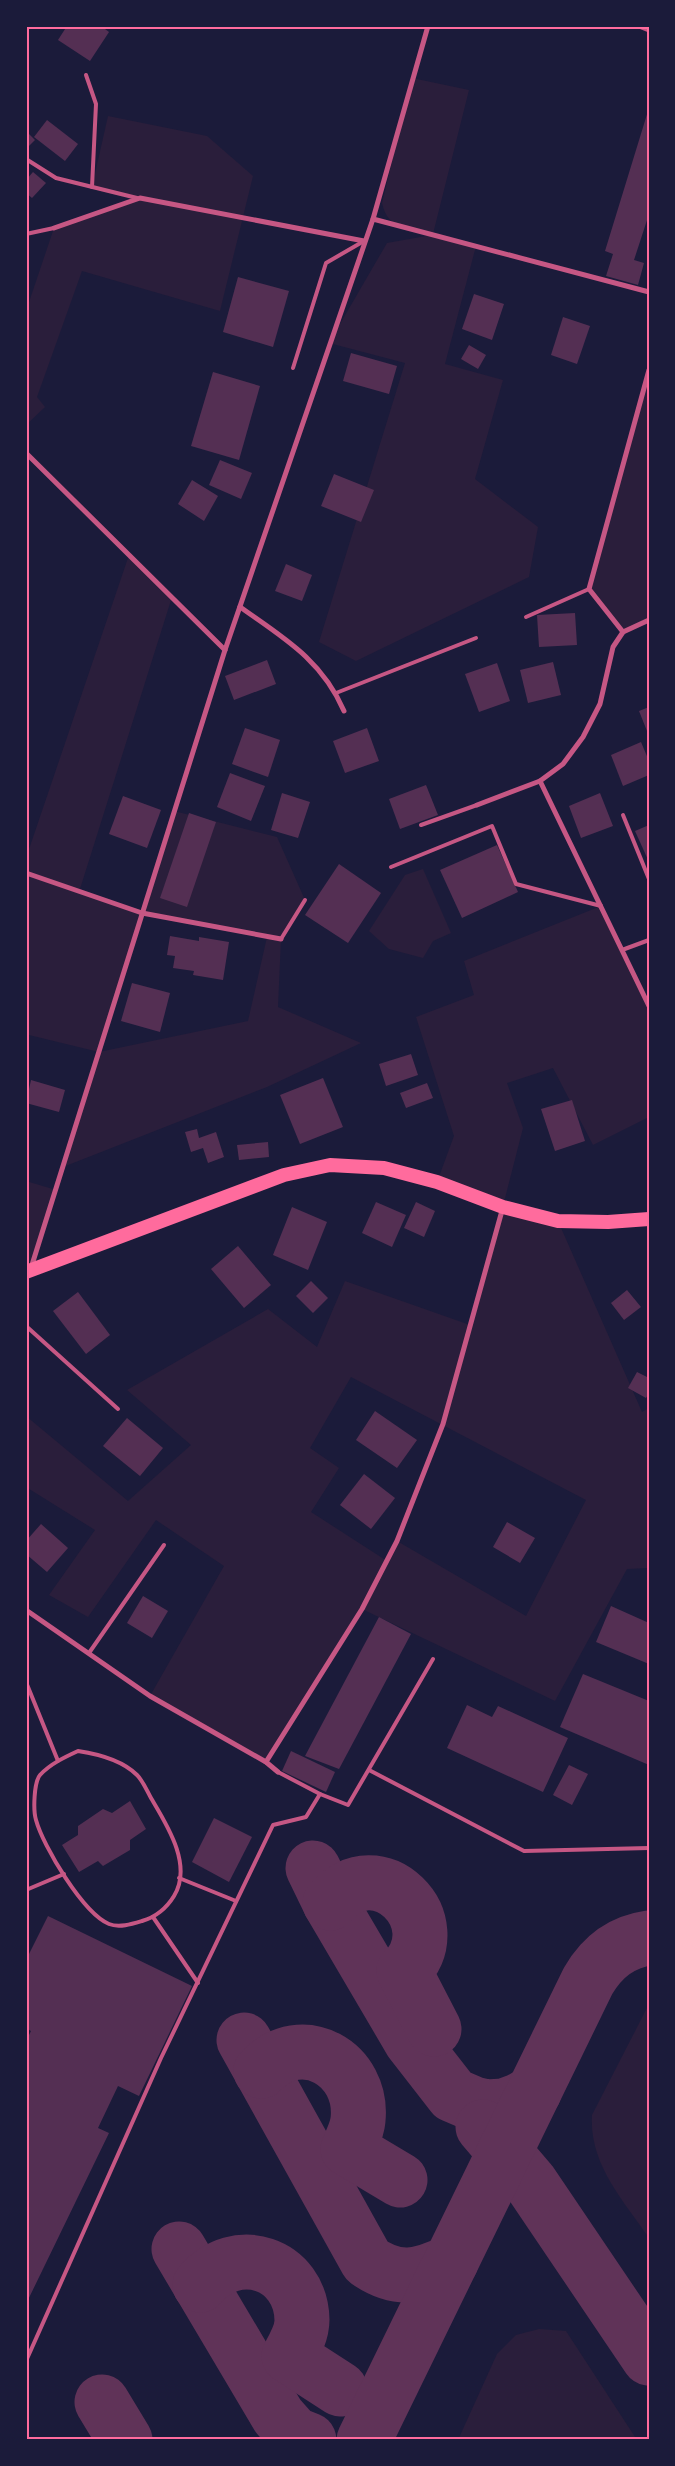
<svg xmlns="http://www.w3.org/2000/svg" width="675" height="2466" font-family="'Public Sans',sans-serif">
  <rect width="100%" height="100%" fill="#1b1b3a"/>
  <g fill="#2a1e3b" fill-rule="evenodd">
    <path d="M412,78L469,90L433,234L476,246L445,364L503,380L475,479L538,527L529,577L356,661L319,642L405,363L329,343L387,243L432,235C408,229 388,230 382,203Z"/>
    <polygon points="108,116 207,136 253,176 220,311 82,271 37,397 45,407 26,425 26,311 54,228 139,199 92,187"/>
    <polygon points="649,370 649,620 623,632 589,589"/>
    <path d="M129,555L172,597L80,889L142,912L174,811L277,837L305,900L281,939L278,1007L361,1043L267,1087L63,1167L99,1052L29,1035L26,1041V858ZM143,913L267,937L248,1021L99,1052Z"/>
    <polygon points="423,869 451,933 433,941 423,958 389,949 369,931 405,875"/>
    <path d="M601,906L649,1006V1117L593,1145L553,1068L507,1083L523,1128L503,1206L558,1221L642,1412L649,1408V1568L627,1569L555,1701L362,1609L266,1762L150,1696L224,1566L156,1520L88,1617L49,1595L95,1530L26,1487V1416L128,1501L191,1445L127,1390L268,1309L317,1347L345,1281L470,1325L503,1207L437,1182L454,1136L416,1017L474,995L464,961ZM351,1377L586,1500L526,1616L397,1541L387,1561L311,1512L339,1468L310,1448Z"/>
    <polygon points="26,1181 56,1190 30,1270 26,1272"/>
    <path d="M649,2004V2238C623,2200 589,2164 592,2115Z"/>
    <polygon points="539,2329 566,2331 637,2440 458,2440 497,2354 516,2335"/>
  </g>
  <g fill="none" stroke-linecap="round" stroke-linejoin="round">
    <g stroke="#603358" stroke-width="55">
      <polyline points="313,1868 330,1903 411,2041 453,2095 474,2104 487,2107 504,2106 520,2100 534,2092"/>
      <path d="M330,1903C378,1846 453,1922 404,1971L434,2029"/>
      <path d="M244,2040L367,2261C397,2282 419,2277 451,2262"/>
      <path d="M261,2071C302,2028 364,2064 358,2120C357,2131 352,2139 348,2149L400,2180"/>
      <polyline points="483,2127 530,2182 649,2358"/>
      <polyline points="179,2249 278,2416 294,2434 309,2440"/>
      <path d="M200,2285C236,2242 301,2263 302,2320C302,2333 295,2345 289,2356L340,2389"/>
      <polyline points="102,2402 125,2440"/>
      <path d="M364,2440L588,1981C602,1957 621,1942 649,1938"/>
    </g>
  </g>
  <g fill="#542f53">
    <polygon points="67,26 101,26 109,32 90,61 58,40"/>
    <polygon points="648,111 649,214 634,260 644,263 638,285 606,276 613,254 605,251"/>
    <polygon points="47,120 78,144 65,161 34,137"/>
    <polygon points="26,131 35,140 26,149"/>
    <polygon points="33,172 46,183 32,198 26,193 26,180"/>
    <polygon points="238,277 289,291 273,347 223,332"/>
    <polygon points="474,294 504,304 492,340 462,329"/>
    <polygon points="563,317 590,326 577,364 551,355"/>
    <polygon points="469,345 486,355 478,369 461,359"/>
    <polygon points="351,353 397,366 389,394 343,381"/>
    <polygon points="213,372 260,386 239,460 191,446"/>
    <polygon points="220,460 252,473 241,499 209,485"/>
    <polygon points="334,474 374,490 361,522 321,506"/>
    <polygon points="192,480 218,496 204,521 178,504"/>
    <polygon points="286,564 312,575 302,601 275,591"/>
    <polygon points="575,613 577,645 539,647 537,615"/>
    <polygon points="267,660 276,684 234,700 225,676"/>
    <polygon points="553,662 561,695 528,703 520,670"/>
    <polygon points="497,663 510,701 479,712 465,674"/>
    <polygon points="649,707 649,736 639,711"/>
    <polygon points="245,728 280,740 268,777 232,764"/>
    <polygon points="367,728 379,761 345,773 333,741"/>
    <polygon points="641,742 649,761 649,775 623,786 611,755"/>
    <polygon points="230,773 265,786 251,821 217,807"/>
    <polygon points="426,785 438,815 400,829 389,799"/>
    <polygon points="282,793 310,802 298,838 271,830"/>
    <polygon points="600,793 613,826 581,838 569,806"/>
    <polygon points="123,796 161,810 147,848 109,834"/>
    <polygon points="189,813 216,822 187,907 160,898"/>
    <polygon points="649,825 649,862 635,831"/>
    <polygon points="497,845 518,892 462,918 440,870"/>
    <polygon points="339,864 381,893 348,943 305,915"/>
    <polygon points="170,936 199,941 199,937 229,942 223,980 193,975 194,971 173,968 175,956 167,955"/>
    <polygon points="132,983 170,993 160,1032 121,1021"/>
    <polygon points="411,1054 418,1075 386,1086 379,1064"/>
    <polygon points="323,1078 343,1127 300,1144 280,1095"/>
    <polygon points="31,1080 65,1090 59,1112 26,1103"/>
    <polygon points="427,1083 433,1098 406,1108 400,1093"/>
    <polygon points="572,1100 585,1141 555,1151 541,1109"/>
    <polygon points="197,1129 199,1138 216,1132 224,1157 208,1163 203,1148 191,1152 185,1132"/>
    <polygon points="268,1142 269,1157 239,1160 237,1145"/>
    <polygon points="376,1202 406,1215 392,1247 362,1233"/>
    <polygon points="416,1202 435,1211 424,1237 404,1228"/>
    <polygon points="292,1207 327,1222 308,1270 273,1255"/>
    <polygon points="238,1246 271,1285 244,1308 211,1269"/>
    <polygon points="311,1281 328,1298 313,1313 296,1296"/>
    <polygon points="627,1290 641,1307 624,1320 611,1303"/>
    <polygon points="78,1292 110,1335 86,1354 53,1311"/>
    <polygon points="637,1372 649,1378 649,1393 646,1398 628,1388"/>
    <polygon points="375,1411 417,1440 397,1468 356,1440"/>
    <polygon points="127,1418 163,1448 140,1476 103,1446"/>
    <polygon points="364,1474 395,1498 371,1529 340,1505"/>
    <polygon points="507,1522 535,1538 520,1563 493,1547"/>
    <polygon points="41,1524 68,1548 47,1572 26,1554 26,1541"/>
    <polygon points="143,1596 168,1611 152,1638 127,1623"/>
    <polygon points="611,1606 649,1623 649,1664 596,1642"/>
    <polygon points="379,1617 411,1634 339,1769 305,1756"/>
    <polygon points="583,1674 649,1701 649,1765 560,1727"/>
    <polygon points="467,1705 492,1717 498,1706 568,1738 543,1792 447,1748"/>
    <polygon points="291,1751 335,1772 326,1792 282,1771"/>
    <polygon points="569,1765 588,1774 572,1805 553,1795"/>
    <polygon points="130,1801 146,1829 130,1840 130,1850 103,1866 98,1861 79,1872 62,1845 78,1835 78,1826 103,1809 112,1813"/>
    <polygon points="214,1818 252,1837 229,1882 192,1862"/>
    <polygon points="48,1916 192,1986 139,2096 118,2086 98,2128 109,2133 26,2304 26,2041 31,2031 26,2028 26,1960"/>
  </g>
  <g fill="none" stroke-linecap="round" stroke-linejoin="round">
    <g stroke="#c65784" stroke-width="4">
      <polyline points="86,75 96,104 92,187"/>
      <polyline points="26,159 56,178 137,198"/>
      <polyline points="26,234 54,228"/>
      <polyline points="293,368 326,263 364,241"/>
      <polyline points="526,617 589,589"/>
      <polyline points="336,693 476,638"/>
      <polyline points="623,815 649,879"/>
      <polyline points="421,825 477,805"/>
      <polyline points="391,867 492,826 516,884 601,906"/>
      <polyline points="281,939 305,900"/>
      <polyline points="622,950 649,940"/>
      <polyline points="26,1326 118,1409"/>
      <polyline points="89,1653 164,1545"/>
      <polyline points="26,1682 58,1761"/>
      <path d="M78,1751C98,1754 122,1760 137,1775C143,1781 147,1791 151,1798C167,1825 193,1865 174,1896C166,1909 156,1917 142,1921C132,1924 119,1928 109,1924C83,1913 43,1846 36,1820C33,1810 34,1782 40,1775C50,1764 65,1757 78,1751Z"/>
      <polyline points="369,1770 524,1851 649,1848"/>
      <polyline points="278,1772 320,1794"/>
      <polyline points="179,1878 236,1901"/>
      <polyline points="26,1890 64,1874"/>
      <polyline points="153,1917 198,1983"/>
      <polyline points="26,2361 161,2058 273,1825 306,1817 320,1794 348,1805 433,1659"/>
    </g>
    <g stroke="#c65784" stroke-width="5">
      <polyline points="639,26 649,30"/>
      <polyline points="373,219 649,292"/>
      <polyline points="54,228 140,198 364,241"/>
      <polyline points="26,453 225,650"/>
      <path d="M240,607C284,638 322,660 344,711"/>
      <polyline points="623,632 589,589 649,370"/>
      <polyline points="540,781 649,1006"/>
      <polyline points="477,805 540,781 563,764 583,737 600,704 613,647 623,632 649,620"/>
      <polyline points="26,873 142,913 281,939"/>
      <polyline points="31,1268 225,650 373,219 428,26"/>
      <polyline points="26,1610 150,1696 266,1762 278,1772"/>
      <polyline points="266,1762 362,1609 397,1541 443,1424 503,1207"/>
    </g>
    <polyline stroke="#ff6b9d" stroke-width="14" points="26,1272 284,1175 330,1165 384,1168 437,1182 503,1207 558,1221 608,1222 649,1219"/>
  </g>
  <rect width="675" height="2466" fill="none" stroke="#1b1b3a" stroke-width="55"/>
  <rect x="28" y="28" width="620" height="2410" fill="none" stroke="#ff6b9d" stroke-width="2"/>
</svg>
